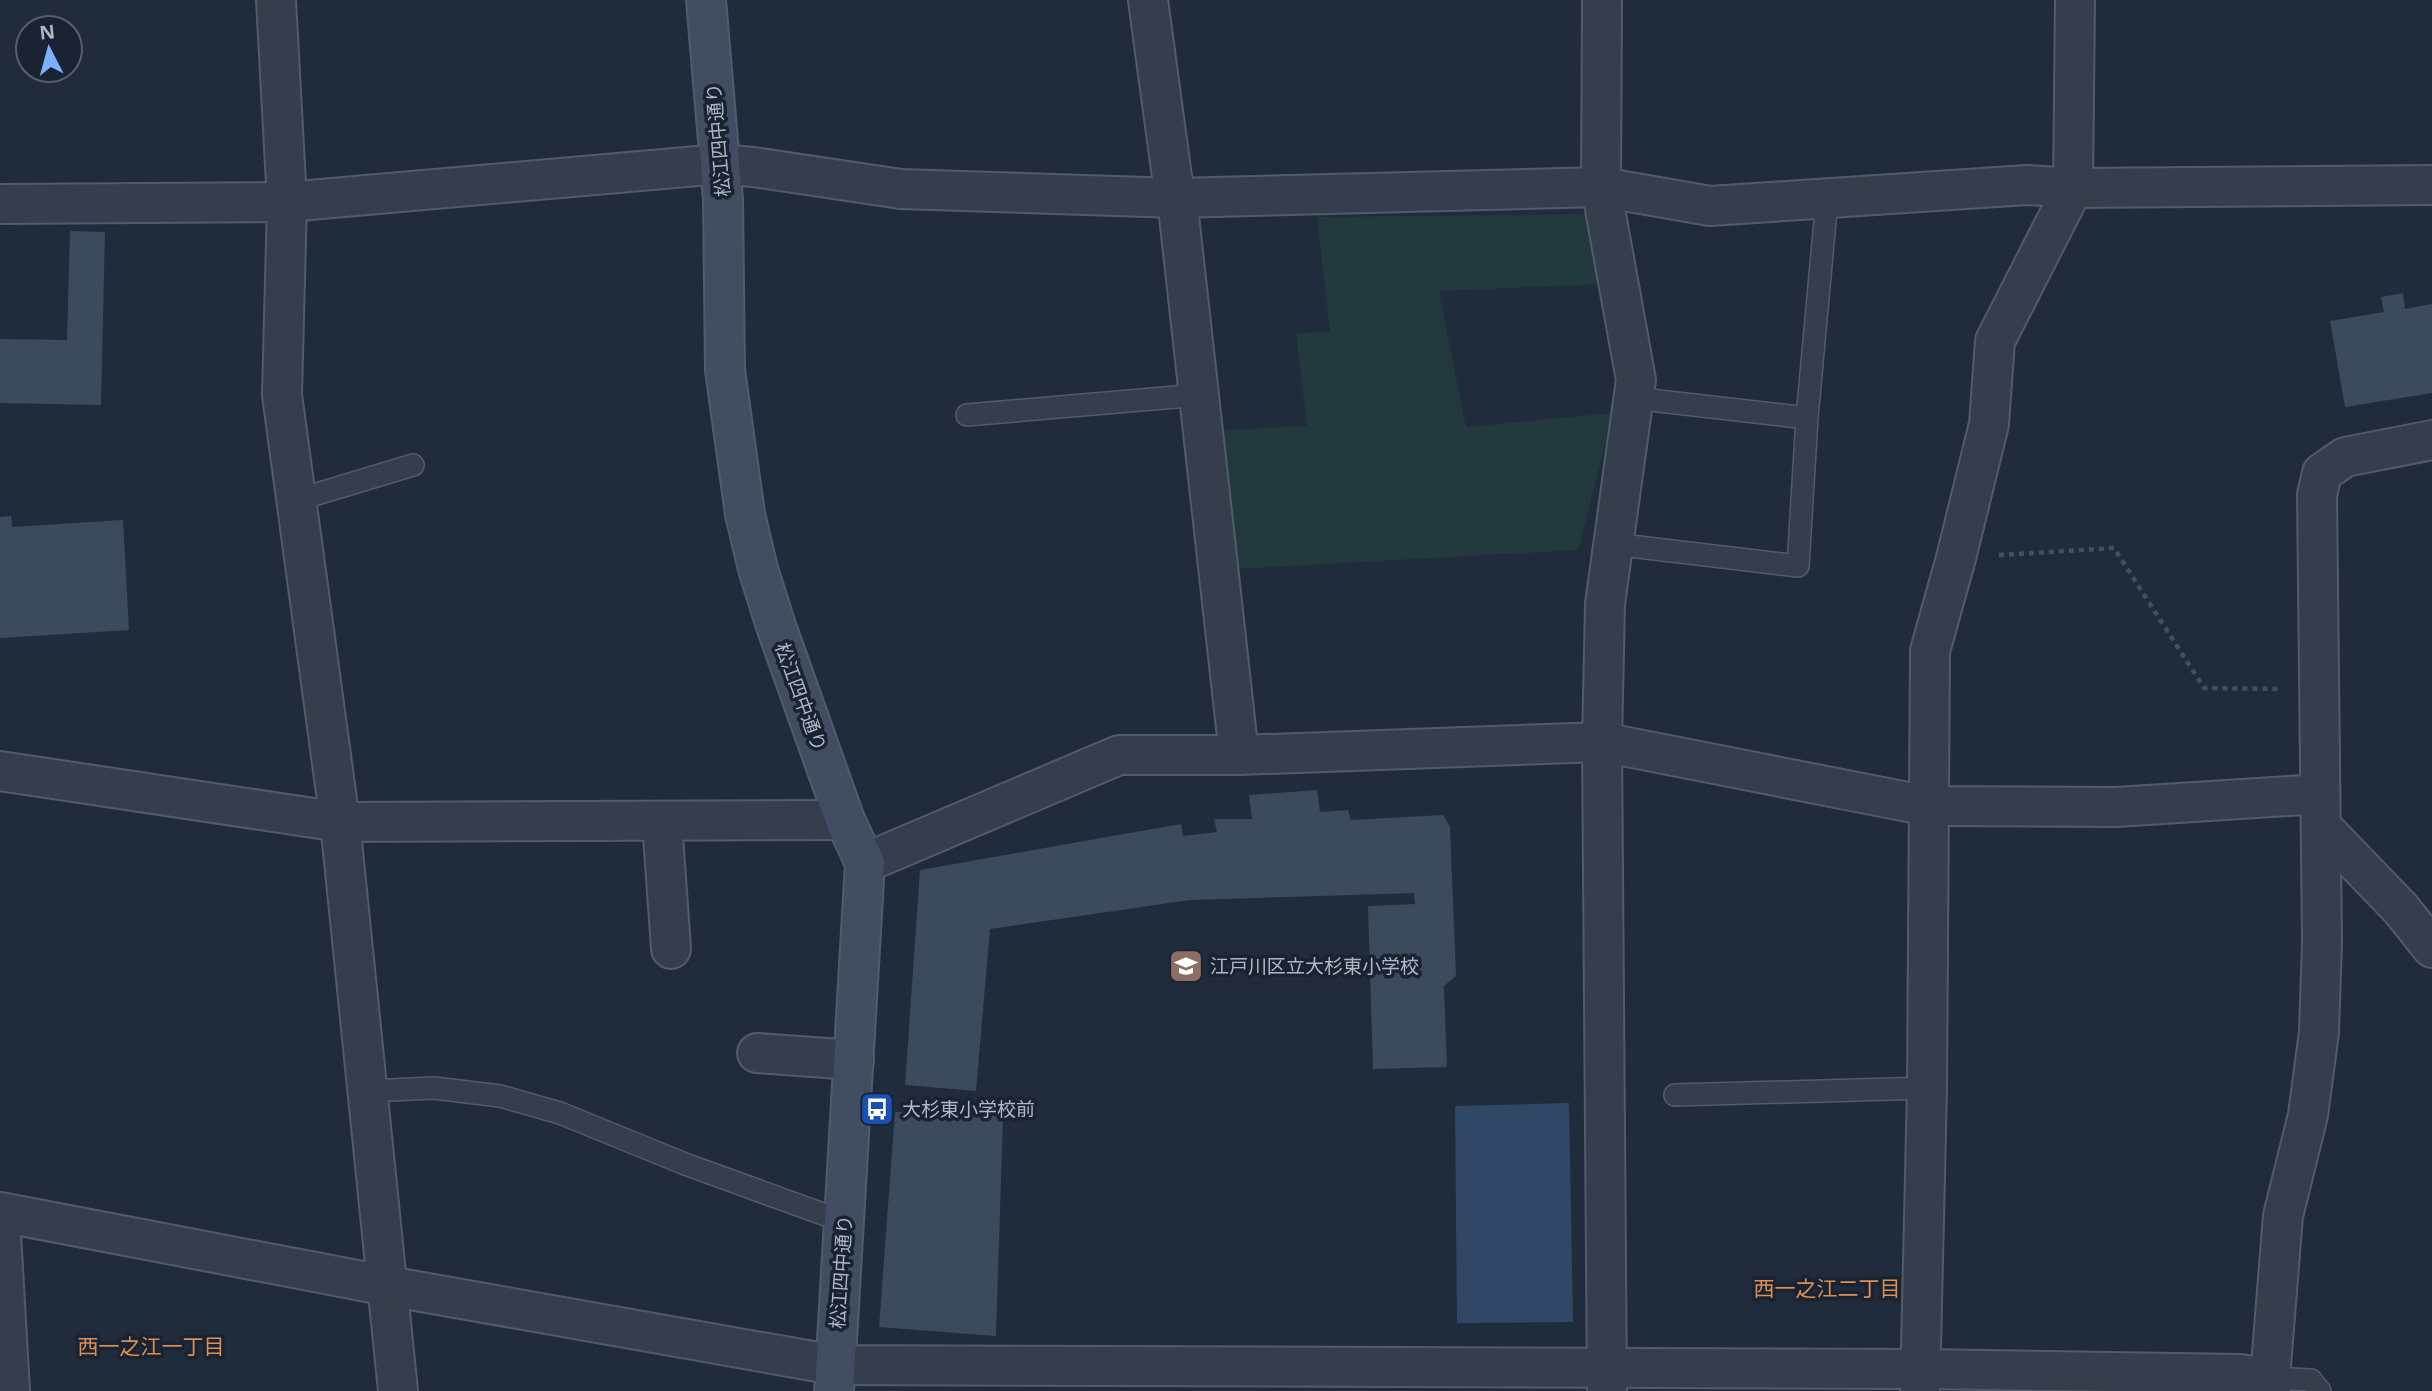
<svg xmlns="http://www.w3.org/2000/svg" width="2432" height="1391" font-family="'Noto Sans','Noto Sans JP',sans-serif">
  <rect width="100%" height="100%" fill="#202c3c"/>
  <polygon fill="#223a3d" points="1587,214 1601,284 1439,291 1466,427 1613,413 1578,550 1234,569 1223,430 1307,426 1296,333 1330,332 1317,217"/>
  <polygon fill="#314766" points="1569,1103 1573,1322 1457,1323 1455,1106"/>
  <g fill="#3b4a5c">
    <polygon points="70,231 105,232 101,405 0,403 0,339 67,340"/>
    <polygon points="2403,293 2405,309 2432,304 2432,393 2345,407 2330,321 2384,312 2381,297"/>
    <polygon points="11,516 12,527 123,520 129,630 0,638 0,517"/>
    <polygon points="1317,790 1320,812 1348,810 1351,820 1443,815 1450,827 1456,976 1444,986 1447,1067 1373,1069 1368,906 1415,904 1414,893 1190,900 990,929 976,1091 905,1085 920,870 1181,824 1183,836 1217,832 1214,819 1252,819 1249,795"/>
    <polygon points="895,1112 1003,1115 996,1336 879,1327"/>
  </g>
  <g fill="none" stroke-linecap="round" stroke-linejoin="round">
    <g stroke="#515c6a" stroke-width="24">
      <g id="lane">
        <polyline points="1633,398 1807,418"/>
        <polyline points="967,415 1199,395"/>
        <polyline points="297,500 413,465"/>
        <polyline points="1613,544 1798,566 1807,418 1827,199"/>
        <polyline points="368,1091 434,1088 500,1096 560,1113 685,1164 845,1222"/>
        <polyline points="1675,1095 1927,1088"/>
        <polyline points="2270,1378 2311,1380 2320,1391"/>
      </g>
    </g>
    <g stroke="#515c6a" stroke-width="42">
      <g id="street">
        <polyline points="276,0 287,202 282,395 340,822 398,1391"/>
        <polyline points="1148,0 1172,177 1177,198 1239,755"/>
        <polyline points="1602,0 1601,187 1636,380 1605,604 1602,742 1607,1391"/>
        <polyline points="0,204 287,202 720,164 753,167 901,189 1177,198 1601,187 1710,206 2027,185 2073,188 2432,185"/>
        <polyline points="0,771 340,822 845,820"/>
        <polyline points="662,821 671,949"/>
        <polyline points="2321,826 2401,909 2432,948"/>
        <polyline points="865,863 1119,755 1239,755 1602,742 1928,806 2116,807 2320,794"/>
        <polyline points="757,1053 854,1060"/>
        <polyline points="0,1212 388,1286 835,1365 1920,1369 2240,1374 2270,1378"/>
        <polyline points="0,1216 10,1391"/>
        <polyline points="1920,1391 1927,1088 1930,651 1956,558 1989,424 1995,341 2073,188 2075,0"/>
        <polyline points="2271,1391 2270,1378 2283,1216 2308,1115 2319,1032 2322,942 2317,495 2322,473 2345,457 2432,440"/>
      </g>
    </g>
    <g stroke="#515c6a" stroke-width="42">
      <polyline id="secondary" points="706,0 723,199 725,370 745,514 758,569 776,626 845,820 865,863 834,1391"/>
    </g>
    <polyline stroke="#3c5658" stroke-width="4.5" stroke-dasharray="5 5" stroke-linecap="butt" points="1999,555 2114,548 2204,688 2281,689"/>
    <use href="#lane" stroke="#343e4c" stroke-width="21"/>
    <use href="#street" stroke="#343e4c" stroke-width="38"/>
    <use href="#secondary" stroke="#414d60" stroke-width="38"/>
  </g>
  <defs>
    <g id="school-square" transform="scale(1.75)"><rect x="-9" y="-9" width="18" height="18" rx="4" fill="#8d6e63" stroke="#192331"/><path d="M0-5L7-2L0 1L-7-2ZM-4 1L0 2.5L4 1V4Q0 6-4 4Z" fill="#fff"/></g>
    <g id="bus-square" transform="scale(1.75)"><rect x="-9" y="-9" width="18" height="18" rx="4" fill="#1a4fb4" stroke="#192331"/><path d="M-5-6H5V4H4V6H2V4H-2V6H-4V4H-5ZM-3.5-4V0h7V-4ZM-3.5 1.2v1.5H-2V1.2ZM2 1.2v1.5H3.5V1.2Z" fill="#fff"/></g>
  </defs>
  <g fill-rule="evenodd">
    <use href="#school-square" x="1186" y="966"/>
    <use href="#bus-square" x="877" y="1109"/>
  </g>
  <g text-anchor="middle" stroke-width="7" stroke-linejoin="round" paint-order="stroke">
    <g font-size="19" fill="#aeb9c8" stroke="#192331">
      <text transform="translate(718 140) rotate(-95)" y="7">松江四中通り</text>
      <text transform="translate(801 697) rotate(70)" y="7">松江四中通り</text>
      <text transform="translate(841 1272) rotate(-86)" y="7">松江四中通り</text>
    </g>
    <g font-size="19" fill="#aeb9c8" stroke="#192331" text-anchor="start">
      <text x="1210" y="973">江戸川区立大杉東小学校</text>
      <text x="902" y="1116">大杉東小学校前</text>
    </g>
    <g font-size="21" fill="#de8f53" stroke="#192331">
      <text x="1827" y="1296">西一之江二丁目</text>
      <text x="151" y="1354">西一之江一丁目</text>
    </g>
  </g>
  <g transform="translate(49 49) rotate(354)"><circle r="33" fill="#192331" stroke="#555f6d" stroke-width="2"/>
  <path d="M0-5L12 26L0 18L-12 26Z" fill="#7db0ff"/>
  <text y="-10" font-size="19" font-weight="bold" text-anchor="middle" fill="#aeb9c8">N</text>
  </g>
</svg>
